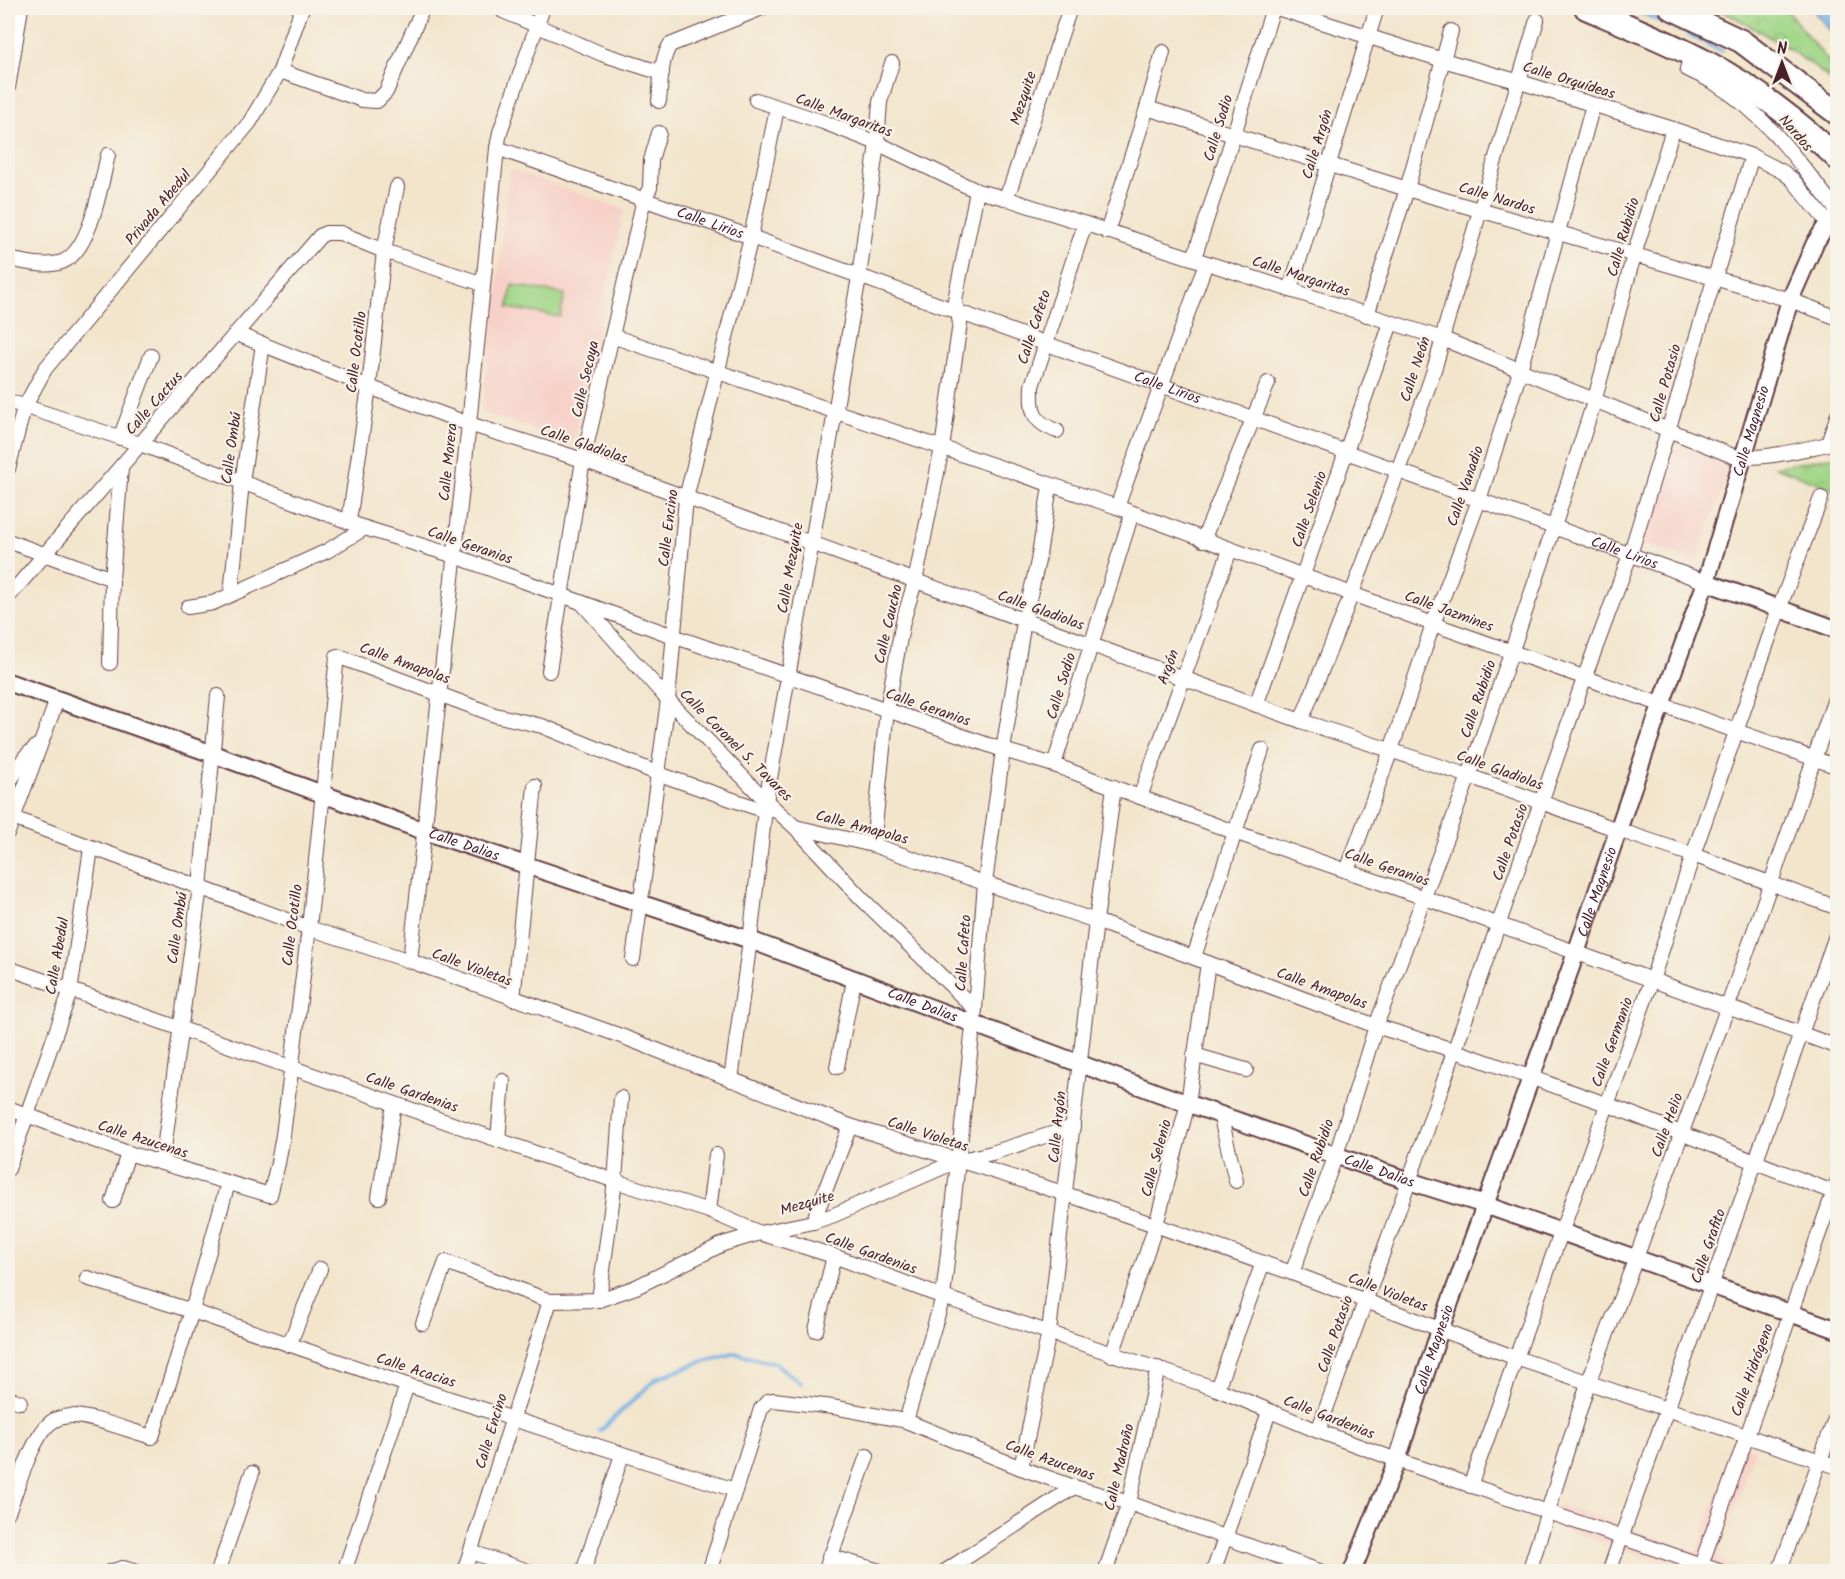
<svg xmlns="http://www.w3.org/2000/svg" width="1845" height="1579" font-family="Kalam,sans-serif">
  <defs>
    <pattern id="park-crowns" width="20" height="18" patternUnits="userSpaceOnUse" patternTransform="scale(1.5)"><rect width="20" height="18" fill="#a0d687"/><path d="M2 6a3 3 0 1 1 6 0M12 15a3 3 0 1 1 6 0" fill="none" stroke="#8bb775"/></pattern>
  </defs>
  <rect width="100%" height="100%" fill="#f7f3e8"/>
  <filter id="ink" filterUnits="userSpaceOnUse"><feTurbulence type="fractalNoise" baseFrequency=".0167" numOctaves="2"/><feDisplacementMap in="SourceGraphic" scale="12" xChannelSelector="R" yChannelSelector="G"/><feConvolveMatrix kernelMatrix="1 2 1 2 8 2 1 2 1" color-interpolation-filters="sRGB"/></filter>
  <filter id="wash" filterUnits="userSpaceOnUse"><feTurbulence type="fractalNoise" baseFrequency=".008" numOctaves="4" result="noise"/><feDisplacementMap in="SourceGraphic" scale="24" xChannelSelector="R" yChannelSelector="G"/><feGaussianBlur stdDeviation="1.35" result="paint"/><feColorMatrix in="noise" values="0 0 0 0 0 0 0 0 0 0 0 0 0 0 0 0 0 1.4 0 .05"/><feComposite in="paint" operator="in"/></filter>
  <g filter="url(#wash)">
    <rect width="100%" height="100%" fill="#f2e5cc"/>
    <g fill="#f7d1c8">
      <polygon points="510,169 624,209 574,442 482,413"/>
      <polygon points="1676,445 1731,464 1696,563 1642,544"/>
      <polygon points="1736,1442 1755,1449 1717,1559 1753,1571 1686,1571 1551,1525 1559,1504 1697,1552"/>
    </g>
    <polygon fill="#a0d687" stroke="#757a59" stroke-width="1.5" points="512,285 565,294 560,317 508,308"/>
    <g fill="url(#park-crowns)" stroke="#757a59" stroke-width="1.5">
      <path d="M1716,8H1785L1837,72V86C1802,54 1758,29 1716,8Z"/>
      <polygon points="1837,456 1837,490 1775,467"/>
    </g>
    <polygon fill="#73b0e5" stroke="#5e6888" stroke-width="1.5" points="1811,8 1837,8 1837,39"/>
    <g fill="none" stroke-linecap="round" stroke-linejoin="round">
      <g stroke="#73b0e5" stroke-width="4">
        <polyline points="1630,8 1684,31 1721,51"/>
        <polyline points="600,1431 657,1378 704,1361 735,1353 775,1363 801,1383"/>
      </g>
    </g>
  </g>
  <g filter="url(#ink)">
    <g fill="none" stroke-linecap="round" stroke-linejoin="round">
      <g stroke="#633d43" stroke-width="16">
        <g id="minor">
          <polyline points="1277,8 1443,60 1520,82 1673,129 1752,156 1783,172 1792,179 1828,223"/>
          <polyline points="503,11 602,54 662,73"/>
          <path d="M1691,55L1687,69C1697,74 1707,78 1716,84C1768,116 1801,165 1838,212"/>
          <polyline points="280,71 362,100 377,101 386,92 423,8"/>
          <polyline points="8,88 21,8"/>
          <path d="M756,100L823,122L877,143L977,191L1005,198L1443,339L1733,456C1765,461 1805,448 1838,442"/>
          <path d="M659,101C661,84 660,61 670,45L762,8"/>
          <polyline points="1147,108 1407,189 1790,300 1838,318"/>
          <path id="s1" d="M497,148L751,237L1706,582"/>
          <polyline points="1005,198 1011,186 1070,8"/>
          <polyline points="1107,232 1147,108 1163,52"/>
          <polyline points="1194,258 1234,134 1273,8"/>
          <path d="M8,259C25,262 45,268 62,262C91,251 101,183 108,155"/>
          <polyline points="1290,290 1377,8"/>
          <polyline points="1367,315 1407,189 1451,31"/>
          <polyline points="237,334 369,387 469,424 583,460 1301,721 1469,776 1618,830 1693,855 1838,908"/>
          <polyline points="612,336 1117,507 1433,624 1838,767"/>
          <polyline points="8,401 140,444 365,528 455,556 673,636 1003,750 1054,765 1234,832 1425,898 1838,1047"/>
          <path d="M1057,431C1032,422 1031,411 1032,386L1085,224"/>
          <polyline points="120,438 151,356"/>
          <polyline points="1828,444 1838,414"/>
          <polyline points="8,469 24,408 45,369 250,122 280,71 302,8"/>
          <polyline points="1117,507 1206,263"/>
          <polyline points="349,521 369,387 384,251 397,187"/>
          <polyline points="1203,540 1268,383"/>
          <polyline points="8,541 112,579"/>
          <polyline points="231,594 242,482 263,344"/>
          <polyline points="8,597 320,236 326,233 340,233 384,251 483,284"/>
          <polyline points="582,603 668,700 766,801 795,827 861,898 975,1009"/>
          <polyline points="188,607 213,603 327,551 365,528"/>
          <polyline points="110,663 112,579 121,468"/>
          <polyline points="549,671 583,460 644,199 650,188 651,160 659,133"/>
          <polyline points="1256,705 1303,575 1391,323"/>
          <path d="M1301,721C1338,630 1375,538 1407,445C1421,406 1437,368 1445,328L1537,20"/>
          <polyline points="1054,765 1132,513"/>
          <polyline points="8,784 25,757 37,746"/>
          <polyline points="1140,797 1230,550"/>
          <polyline points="13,818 309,928 410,961 621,1036 850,1126 1066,1194 1292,1273 1516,1358 1838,1467"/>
          <polyline points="795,827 873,845 1096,921 1376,1026 1453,1050 1606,1104 1833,1192"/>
          <polyline points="8,832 57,700"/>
          <polyline points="873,845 887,710 903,621 915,582 942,448 960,323 955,300 977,191"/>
          <polyline points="1347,871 1391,750 1433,624 1479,500 1517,381 1593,105"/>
          <polyline points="1194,957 1262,750"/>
          <polyline points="633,959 668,700 686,498 751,237 777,108"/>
          <polyline points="410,961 469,424 497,148 500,132 543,8"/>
          <polyline points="8,968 615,1181 709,1211 760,1233 834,1256 943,1297 1217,1389 1318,1431 1397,1460 1722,1572"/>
          <polyline points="513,999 535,786"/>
          <polyline points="1194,1055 1246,1070"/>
          <polyline points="837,1067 854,980"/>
          <polyline points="731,1080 750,940 766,801 859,277 877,143 880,102 892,63"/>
          <polyline points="8,1108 128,1153 270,1195 278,1163 283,1135 309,928 337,656 495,715 542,726 659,774 765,811"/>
          <polyline points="1220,1114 1236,1181"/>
          <polyline points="498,1140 503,1081"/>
          <polyline points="162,1163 200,887 218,696"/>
          <polyline points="8,1169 70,992 91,848"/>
          <polyline points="379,1197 394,1104"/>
          <polyline points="113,1201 128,1153"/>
          <polyline points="709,1211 716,1155"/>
          <polyline points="813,1222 850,1126"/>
          <polyline points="1292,1273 1336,1155 1376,1026 1469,776 1554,527 1594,402 1634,255 1673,129"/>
          <polyline points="87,1278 192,1311 407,1385 735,1490"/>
          <polyline points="599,1300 615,1181 621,1098"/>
          <polyline points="423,1323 446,1262 550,1301 599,1300 636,1287 723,1244 760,1233 813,1222 834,1215 957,1161 992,1153 1073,1127"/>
          <polyline points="816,1330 834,1256"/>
          <polyline points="289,1345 320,1269"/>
          <polyline points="1112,1355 1156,1225 1188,1103 1208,963"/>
          <polyline points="1217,1389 1262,1265"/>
          <polyline points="8,1398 20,1402"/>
          <polyline points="906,1421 943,1297 975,1009 985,883 1003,750 1024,621 1038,561 1050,486"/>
          <polyline points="1318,1431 1409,1181 1585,676 1630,555 1752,156"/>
          <polyline points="1021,1468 1049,1332 1096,921 1114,787"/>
          <polyline points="1470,1486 1652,980 1693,855 1779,609 1821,498"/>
          <path d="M8,1512C17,1490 31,1440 49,1424C54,1419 64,1416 71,1416C93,1416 130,1431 152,1437L192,1311L228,1183"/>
          <polyline points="471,1552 531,1572"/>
          <polyline points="829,1556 883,1572"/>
          <polyline points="1699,1571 1838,1180"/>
          <polyline points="109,1572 123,1568 137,1572"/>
          <polyline points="218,1572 252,1473"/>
          <polyline points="344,1572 407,1385"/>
          <polyline points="464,1572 550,1301"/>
          <polyline points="583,1572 622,1455"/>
          <polyline points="709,1572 761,1409 768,1401 774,1400 833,1407 906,1421 1021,1468 1074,1487 1129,1503 1322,1572"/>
          <polyline points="825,1572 867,1456"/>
          <polyline points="944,1572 1074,1487"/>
          <polyline points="1105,1572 1129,1503 1158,1368"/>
          <polyline points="1213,1572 1269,1412"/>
          <polyline points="1529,1572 1588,1383 1636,1258 1728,1006 1838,690"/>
          <polyline points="1609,1572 1838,930"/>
          <polyline points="1779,1572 1838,1411"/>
        </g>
      </g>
      <g stroke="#633d43" stroke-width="20">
        <g id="tertiary">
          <polyline points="1706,582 1838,630"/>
          <path id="s2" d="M8,682L213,754L424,831L750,940L1158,1093L1409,1181L1485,1205L1838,1330"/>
          <path id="s3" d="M1352,1572L1397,1460L1440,1330L1576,953L1661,705L1706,582L1790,300L1815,243L1828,223L1838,214"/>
        </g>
      </g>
      <g stroke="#633d43" stroke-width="26">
        <g id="trunk">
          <path d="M1586,8C1626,25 1669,42 1708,63C1752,86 1802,124 1838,159"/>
          <polyline points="1671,8 1741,41 1838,114"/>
        </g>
      </g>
      <use href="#minor" stroke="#fff" stroke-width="14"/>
      <use href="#tertiary" stroke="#fff" stroke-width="16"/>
      <use href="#trunk" stroke="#fff" stroke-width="22"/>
    </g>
  </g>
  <g text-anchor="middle" stroke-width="4.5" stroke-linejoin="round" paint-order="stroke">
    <g font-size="15" fill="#4a1f2b" stroke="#f7f3e8">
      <text transform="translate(1569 80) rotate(17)" y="5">Calle Orquídeas</text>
      <text transform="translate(1023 98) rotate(-72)" y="5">Mezquite</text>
      <text transform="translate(844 115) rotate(20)" y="5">Calle Margaritas</text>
      <text transform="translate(1218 128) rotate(-73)" y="5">Calle Sodio</text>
      <text transform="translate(1796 133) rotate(49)" y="5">Nardos</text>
      <text transform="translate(1317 144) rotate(-73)" y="5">Calle Argón</text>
      <text transform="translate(1497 198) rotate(17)" y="5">Calle Nardos</text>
      <text transform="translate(158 207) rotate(-50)" y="5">Privada Abedul</text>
      <text dy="5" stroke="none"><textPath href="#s1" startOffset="226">Calle Lirios</textPath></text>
      <text transform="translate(1623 237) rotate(-74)" y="5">Calle Rubidio</text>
      <text transform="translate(1301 276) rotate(18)" y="5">Calle Margaritas</text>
      <text transform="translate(1034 327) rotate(-72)" y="5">Calle Cafeto</text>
      <text transform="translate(356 352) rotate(-83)" y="5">Calle Ocotillo</text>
      <text transform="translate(1415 369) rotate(-72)" y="5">Calle Neón</text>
      <text transform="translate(585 379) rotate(-77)" y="5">Calle Secoya</text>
      <text transform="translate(1665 383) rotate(-74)" y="5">Calle Potasio</text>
      <text dy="5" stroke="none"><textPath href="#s1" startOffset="712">Calle Lirios</textPath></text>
      <text transform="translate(154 403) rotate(-49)" y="5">Calle Cactus</text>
      <text dy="5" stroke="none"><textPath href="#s3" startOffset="1209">Calle Magnesio</textPath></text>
      <text transform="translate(584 444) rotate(19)" y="5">Calle Gladiolas</text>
      <text transform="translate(231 448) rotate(-82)" y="5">Calle Ombú</text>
      <text transform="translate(448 462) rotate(-84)" y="5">Calle Morera</text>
      <text transform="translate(1465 486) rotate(-71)" y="5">Calle Vanadio</text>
      <text transform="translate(1309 509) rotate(-71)" y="5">Calle Selenio</text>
      <text transform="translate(668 528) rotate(-83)" y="5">Calle Encino</text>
      <text transform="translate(470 545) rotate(19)" y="5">Calle Geranios</text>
      <text dy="5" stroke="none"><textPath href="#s1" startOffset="1198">Calle Lirios</textPath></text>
      <text transform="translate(790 568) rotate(-80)" y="5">Calle Mezquite</text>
      <text transform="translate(1041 610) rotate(20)" y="5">Calle Gladiolas</text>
      <text transform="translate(1449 611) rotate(20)" y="5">Calle Jazmines</text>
      <text transform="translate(888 624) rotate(-77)" y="5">Calle Caucho</text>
      <text transform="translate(405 663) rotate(20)" y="5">Calle Amapolas</text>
      <text transform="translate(1168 667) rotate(-70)" y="5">Argón</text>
      <text transform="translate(1061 686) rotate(-73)" y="5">Calle Sodio</text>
      <text transform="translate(1478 699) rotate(-71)" y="5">Calle Rubidio</text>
      <text transform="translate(928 707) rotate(19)" y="5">Calle Geranios</text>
      <text transform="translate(736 745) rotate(45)" y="5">Calle Coronel S. Tavares</text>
      <text transform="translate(1500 770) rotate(20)" y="5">Calle Gladiolas</text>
      <text transform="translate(862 827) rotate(15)" y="5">Calle Amapolas</text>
      <text transform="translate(1510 842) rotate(-71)" y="5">Calle Potasio</text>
      <text dy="5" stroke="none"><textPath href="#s2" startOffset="484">Calle Dalias</textPath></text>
      <text transform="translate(1387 867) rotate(19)" y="5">Calle Geranios</text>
      <text dy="5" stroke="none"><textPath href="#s3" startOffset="723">Calle Magnesio</textPath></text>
      <text transform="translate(292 925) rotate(-83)" y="5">Calle Ocotillo</text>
      <text transform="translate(177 928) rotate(-82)" y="5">Calle Ombú</text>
      <text transform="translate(963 953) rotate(-86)" y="5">Calle Cafeto</text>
      <text transform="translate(57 956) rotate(-80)" y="5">Calle Abedul</text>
      <text transform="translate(472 967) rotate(20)" y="5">Calle Violetas</text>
      <text transform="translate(1322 988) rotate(20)" y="5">Calle Amapolas</text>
      <text dy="5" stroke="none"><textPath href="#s2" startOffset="970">Calle Dalias</textPath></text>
      <text transform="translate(1612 1042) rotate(-70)" y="5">Calle Germanio</text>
      <text transform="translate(412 1092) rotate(19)" y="5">Calle Gardenias</text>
      <text transform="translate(1667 1125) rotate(-70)" y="5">Calle Helio</text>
      <text transform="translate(1057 1127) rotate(-84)" y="5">Calle Argón</text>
      <text transform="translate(928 1134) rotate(18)" y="5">Calle Violetas</text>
      <text transform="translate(143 1139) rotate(18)" y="5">Calle Azucenas</text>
      <text transform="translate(1156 1158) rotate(-75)" y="5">Calle Selenio</text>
      <text transform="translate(1316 1158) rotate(-71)" y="5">Calle Rubidio</text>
      <text dy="5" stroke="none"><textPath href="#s2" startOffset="1456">Calle Dalias</textPath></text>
      <text transform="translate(807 1203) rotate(-16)" y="5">Mezquite</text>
      <text transform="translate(1708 1246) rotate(-71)" y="5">Calle Grafito</text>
      <text transform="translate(871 1253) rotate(20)" y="5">Calle Gardenias</text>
      <text transform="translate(1388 1292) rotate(21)" y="5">Calle Violetas</text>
      <text transform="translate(1335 1334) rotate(-71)" y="5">Calle Potasio</text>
      <text dy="5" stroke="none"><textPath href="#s3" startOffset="237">Calle Magnesio</textPath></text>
      <text transform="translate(416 1370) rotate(18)" y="5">Calle Acacias</text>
      <text transform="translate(1752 1370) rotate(-70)" y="5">Calle Hidrógeno</text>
      <text transform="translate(1329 1417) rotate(21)" y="5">Calle Gardenias</text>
      <text transform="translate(491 1431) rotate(-73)" y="5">Calle Encino</text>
      <text transform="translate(1050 1460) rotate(20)" y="5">Calle Azucenas</text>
      <text transform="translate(1119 1467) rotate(-77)" y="5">Calle Madroño</text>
    </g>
  </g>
  <rect width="1845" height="1579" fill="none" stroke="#f7f3e8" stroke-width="30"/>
  <g transform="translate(1782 63)" stroke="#f7f3e8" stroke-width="4.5" paint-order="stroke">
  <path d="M0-4.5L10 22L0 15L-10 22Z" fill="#4a1f2b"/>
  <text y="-9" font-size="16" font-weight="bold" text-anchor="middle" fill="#4a1f2b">N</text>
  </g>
</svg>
